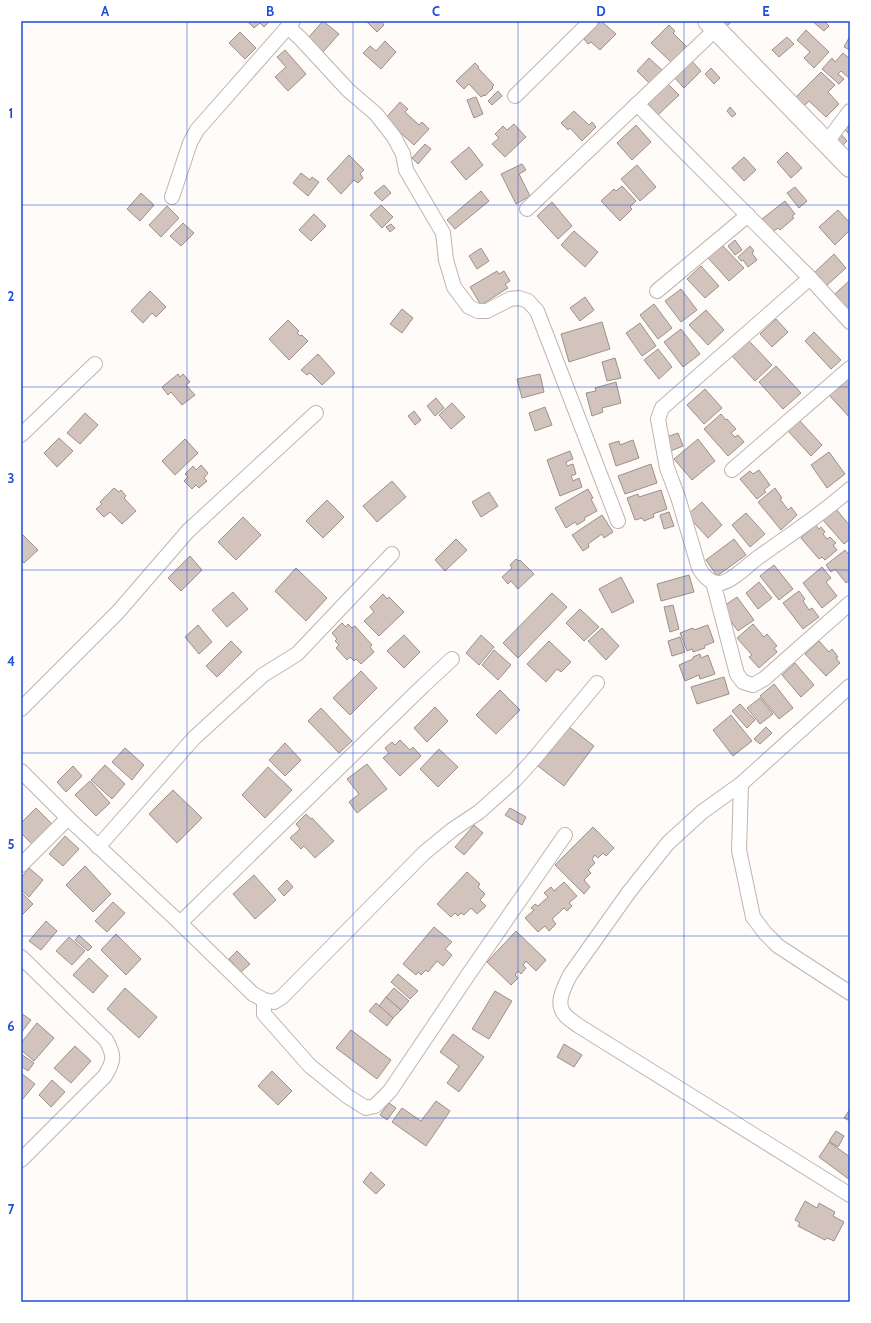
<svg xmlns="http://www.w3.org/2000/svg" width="871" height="1323" font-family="Cabin,sans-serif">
  <rect width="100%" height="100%" fill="#fefbf9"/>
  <g fill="#d2c4bd" stroke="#9d908a">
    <polygon points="247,21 270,21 264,27 260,23 254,28"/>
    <polygon points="323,21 339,34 323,52 308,38"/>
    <polygon points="366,21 381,21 384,25 377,32"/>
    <polygon points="601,21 616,34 600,50 591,42 588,44 584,39"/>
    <polygon points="722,21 732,21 727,26"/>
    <polygon points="812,21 826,21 825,22 829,26 824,31"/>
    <polygon points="669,25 675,31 673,33 687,47 671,62 651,43"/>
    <polygon points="806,30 829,52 814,68 804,58 810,52 797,40"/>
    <polygon points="240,32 256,48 245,59 229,43"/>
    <polygon points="850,36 850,50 844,47"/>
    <polygon points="787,37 794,44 779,57 772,50"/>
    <polygon points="385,41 396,52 381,69 363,53 370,46 376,51"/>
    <polygon points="285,50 306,74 288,91 275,77 286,67 277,57"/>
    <polygon points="843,53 850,59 850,79 841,71 838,74 844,79 839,84 822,69 832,58 835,62"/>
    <polygon points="649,58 664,72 651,85 637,71"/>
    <polygon points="690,59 701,71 684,88 673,76"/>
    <polygon points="475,63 479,67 478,68 494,85 492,87 493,88 485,96 484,95 481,97 469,84 464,89 456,81"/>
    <polygon points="711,68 720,78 714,84 705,74"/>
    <polygon points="821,72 835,85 828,92 839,104 826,117 809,101 803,107 795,98"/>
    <polygon points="664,80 679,95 658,115 644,99"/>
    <polygon points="498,91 502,96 492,105 488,101"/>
    <polygon points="476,97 483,114 474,118 467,100"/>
    <polygon points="400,102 408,109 405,112 419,125 422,122 429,129 414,145 385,119"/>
    <polygon points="730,107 736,114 732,117 727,111"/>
    <polygon points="574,111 589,125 592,122 596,127 582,141 570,128 568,130 561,123"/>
    <polygon points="514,124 526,137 505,157 492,144 499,138 495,134 503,126 507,130"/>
    <polygon points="636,125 651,142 632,160 617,143"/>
    <polygon points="849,125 850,126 850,135 844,129"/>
    <polygon points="840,133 847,141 842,146 835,138"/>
    <polygon points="425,144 431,149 418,164 412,158"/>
    <polygon points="469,147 483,165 466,180 451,162"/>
    <polygon points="787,152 802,168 791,178 777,162"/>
    <polygon points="349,155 364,170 360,174 363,178 358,183 354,180 341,194 327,179"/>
    <polygon points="744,157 756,170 744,181 732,168"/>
    <polygon points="522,164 526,170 519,174 530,196 516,204 501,174"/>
    <polygon points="637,165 656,187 640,201 621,179"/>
    <polygon points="301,173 310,180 312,177 319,182 308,196 293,183"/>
    <polygon points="384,185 391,193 382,201 374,193"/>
    <polygon points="622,186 636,201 630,207 632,209 620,221 601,201 614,189 616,191"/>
    <polygon points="795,187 807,201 799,208 787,193"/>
    <polygon points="481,191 489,201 455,229 447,220"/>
    <polygon points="141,193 154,205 140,221 127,209"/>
    <polygon points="785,201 795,214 792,216 794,218 780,230 778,228 772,232 762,219"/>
    <polygon points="552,202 572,226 558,239 537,216"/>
    <polygon points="381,205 393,217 382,228 370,215"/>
    <polygon points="167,206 179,218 161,237 149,225"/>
    <polygon points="838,210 850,223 850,230 835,245 819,227"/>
    <polygon points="314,214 326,226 311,241 299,230"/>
    <polygon points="183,223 194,233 181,246 170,236"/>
    <polygon points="391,224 395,228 390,232 386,227"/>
    <polygon points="574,231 598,252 585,267 561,245"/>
    <polygon points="735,240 742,250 735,255 728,246"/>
    <polygon points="722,245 744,268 729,281 708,258"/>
    <polygon points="750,246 754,251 752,253 757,260 748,267 743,260 741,261 738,257"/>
    <polygon points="481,248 489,261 477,269 469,256"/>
    <polygon points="834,254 846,268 826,286 814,273"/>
    <polygon points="701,266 719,286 705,298 687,279"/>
    <polygon points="497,271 499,274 504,271 510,281 505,284 508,288 481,305 470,287"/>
    <polygon points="850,280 850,309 848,310 834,295"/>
    <polygon points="681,289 697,310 681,322 665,301"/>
    <polygon points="150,291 166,307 156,317 152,313 143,323 131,311"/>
    <polygon points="585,297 594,310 580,321 570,308"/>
    <polygon points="654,304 672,328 658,339 640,315"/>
    <polygon points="402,309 413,318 402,333 390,324"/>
    <polygon points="706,310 724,330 708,345 689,325"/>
    <polygon points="776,319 788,332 772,347 760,334"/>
    <polygon points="288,320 299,331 297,333 300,336 302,335 308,341 289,360 269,339"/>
    <polygon points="602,322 610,349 569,362 561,334"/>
    <polygon points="640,323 656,346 642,356 626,333"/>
    <polygon points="681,329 700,354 683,367 664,342"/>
    <polygon points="814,332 841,360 831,369 805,341"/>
    <polygon points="749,341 772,365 755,381 732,356"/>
    <polygon points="658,349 672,367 659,379 644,360"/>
    <polygon points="318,354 335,373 322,385 310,373 307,375 301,370"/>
    <polygon points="615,358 621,378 607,381 602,362"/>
    <polygon points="776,366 801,393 783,409 759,382"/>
    <polygon points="178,374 180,377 183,374 190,382 186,385 195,395 182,405 171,392 168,395 162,387"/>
    <polygon points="540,374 544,392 522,398 517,379"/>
    <polygon points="847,378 850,381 850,418 829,395"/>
    <polygon points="616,382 621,403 602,408 603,412 592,416 586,393 596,391 595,388"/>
    <polygon points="705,389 722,408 704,424 687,405"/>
    <polygon points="436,398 444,408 435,416 427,406"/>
    <polygon points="452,403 465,417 451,429 439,415"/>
    <polygon points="545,407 552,425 535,431 529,413"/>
    <polygon points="414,411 421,420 415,425 408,416"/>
    <polygon points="85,413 98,425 80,444 67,433"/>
    <polygon points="721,414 726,420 727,419 736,429 731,433 735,437 738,435 744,442 728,456 704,429"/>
    <polygon points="799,420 822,445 811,456 788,431"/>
    <polygon points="678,433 683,446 668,452 664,438"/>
    <polygon points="59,438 73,451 57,467 44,453"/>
    <polygon points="185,439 198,453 175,475 162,461"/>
    <polygon points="698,439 715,461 692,480 674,459"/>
    <polygon points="633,440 639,458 616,466 609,444 619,441 620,445"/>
    <polygon points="570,451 573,459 566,462 567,466 573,464 576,474 571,476 573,481 579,478 582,487 560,496 547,460"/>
    <polygon points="829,452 845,474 827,488 811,465"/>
    <polygon points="651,464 657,483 625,494 618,476"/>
    <polygon points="201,465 208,473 204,478 207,481 199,488 196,485 192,489 184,481 188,477 185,474 193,466 196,470"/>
    <polygon points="759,470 770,485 764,490 766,492 757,499 740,479 750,471 753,474"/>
    <polygon points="392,481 406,497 377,522 363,506"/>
    <polygon points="114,488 119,492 121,490 126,496 124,498 136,511 122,524 110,512 104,517 96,509 102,504 100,502"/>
    <polygon points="775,488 782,498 780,499 788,510 791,507 797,515 781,530 758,502"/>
    <polygon points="588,489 593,498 591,499 597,511 584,518 585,520 577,525 575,522 566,528 555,508"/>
    <polygon points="661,490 667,509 653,514 654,517 644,521 642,518 635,520 627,498 638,494 639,497"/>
    <polygon points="489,492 498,506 481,517 472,502"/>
    <polygon points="327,500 344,517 323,538 306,521"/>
    <polygon points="702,502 722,525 708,538 687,515"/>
    <polygon points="836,509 850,526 850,539 844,544 823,520"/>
    <polygon points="669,512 674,526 664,529 660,515"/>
    <polygon points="746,513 765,534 750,547 732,525"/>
    <polygon points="602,515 613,532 604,538 602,534 588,544 589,547 583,551 572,535"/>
    <polygon points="243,517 261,535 236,560 218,542"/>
    <polygon points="816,525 819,529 821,527 825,532 823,534 827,539 830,537 836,543 833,545 837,550 825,560 822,557 819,559 801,538"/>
    <polygon points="21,533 38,550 24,563 21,559"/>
    <polygon points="456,539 467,550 445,571 435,560"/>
    <polygon points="734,539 746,555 717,576 706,560"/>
    <polygon points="845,550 850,556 850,580 846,583 835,569 831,572 826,565"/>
    <polygon points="190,556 202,570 181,591 168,578"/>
    <polygon points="516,559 519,561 520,560 534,574 518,589 511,581 508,584 502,577 512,568 510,565"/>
    <polygon points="774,565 793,589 779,600 760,576"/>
    <polygon points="822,567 831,578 826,582 837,596 822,608 803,583"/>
    <polygon points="296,568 327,598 306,621 275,591"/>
    <polygon points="689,575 694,592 661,601 657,584"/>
    <polygon points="621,577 634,602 612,613 599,589"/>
    <polygon points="759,582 772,598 758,609 746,593"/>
    <polygon points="799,591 805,599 803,601 809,610 812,608 819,617 803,629 783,603"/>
    <polygon points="233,592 248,609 227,627 212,610"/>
    <polygon points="552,593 567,607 518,658 503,643"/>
    <polygon points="383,594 387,599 389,597 404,612 379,636 364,621 374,612 370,607"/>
    <polygon points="737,597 754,620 738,631 721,608"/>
    <polygon points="673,605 679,629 670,632 664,607"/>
    <polygon points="580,609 599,627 584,641 566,623"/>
    <polygon points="342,623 346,627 348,624 352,628 355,626 372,645 370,647 374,652 361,664 356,659 354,661 350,657 347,660 336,648 339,645 335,641 337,639 332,633"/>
    <polygon points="753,624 764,637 767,634 777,646 774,648 777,652 759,668 749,657 752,655 737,638"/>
    <polygon points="198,625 212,642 199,654 185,637"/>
    <polygon points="708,625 714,642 704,646 705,648 693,652 692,649 687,651 680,633 693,628 694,630"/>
    <polygon points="602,628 619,646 606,660 588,641"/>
    <polygon points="404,635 420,652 404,668 387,651"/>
    <polygon points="481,635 494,647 479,665 466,653"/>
    <polygon points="680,637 685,652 672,656 668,641"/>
    <polygon points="231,641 242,652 217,677 206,666"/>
    <polygon points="549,641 571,662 561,672 557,669 546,682 527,664"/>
    <polygon points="819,641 829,652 832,649 838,657 836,658 840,663 826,676 805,654"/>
    <polygon points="494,650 511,665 498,680 482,665"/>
    <polygon points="700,654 701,658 708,655 715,674 700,679 699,675 685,681 679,665 693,659 693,657"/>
    <polygon points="795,663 814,685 801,697 782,675"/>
    <polygon points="361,671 377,688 350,715 333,698"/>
    <polygon points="724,677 729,694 697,704 691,687"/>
    <polygon points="774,684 793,708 779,719 760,696"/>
    <polygon points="500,690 520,710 496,734 476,715"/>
    <polygon points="760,698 773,714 760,724 747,708"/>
    <polygon points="740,704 755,720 747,728 732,711"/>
    <polygon points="435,707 448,721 427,742 414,728"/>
    <polygon points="321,708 352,741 339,753 308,721"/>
    <polygon points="731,715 752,741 733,756 713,730"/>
    <polygon points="568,726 594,746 564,786 538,766"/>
    <polygon points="766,727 772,733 760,744 754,739"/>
    <polygon points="400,740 410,750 413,747 421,756 400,776 383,758 389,753 385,748 392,742 395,745"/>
    <polygon points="285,743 301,760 285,776 269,760"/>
    <polygon points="125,748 144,765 132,780 112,762"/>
    <polygon points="439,749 458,767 438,787 420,769"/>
    <polygon points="367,764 387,789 357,813 349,802 359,794 347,779"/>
    <polygon points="105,765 125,784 112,799 91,780"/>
    <polygon points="73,766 82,776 66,792 57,782"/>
    <polygon points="268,767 292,790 265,818 242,795"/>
    <polygon points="90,781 110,803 96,816 75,795"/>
    <polygon points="173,790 202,818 177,843 149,814"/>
    <polygon points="36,808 54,826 34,846 21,833 21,823"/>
    <polygon points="510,808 526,817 522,825 505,815"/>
    <polygon points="306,814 311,819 312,818 334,841 315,858 304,846 301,849 290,838 300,829 296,824"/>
    <polygon points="474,825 483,833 464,855 455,847"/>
    <polygon points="593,827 614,848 606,856 603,853 598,858 595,855 592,859 595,863 588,870 591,873 584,880 590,887 584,894 555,865"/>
    <polygon points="65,836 79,849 63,866 49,854"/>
    <polygon points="85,866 111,894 93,912 66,885"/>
    <polygon points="29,868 43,880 29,897 21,890 21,878"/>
    <polygon points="467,872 480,884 478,887 485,894 480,900 486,906 477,914 471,908 464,915 461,913 458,916 455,913 451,917 437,904"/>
    <polygon points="254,875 276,900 255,919 233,894"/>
    <polygon points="287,880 293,887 284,896 278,889"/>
    <polygon points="564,882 577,896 569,903 572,906 567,911 564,908 552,919 556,924 549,931 545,926 538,932 525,918 534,910 531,908 535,904 538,906 548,897 544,893 551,887 554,891"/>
    <polygon points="21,892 33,904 21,916"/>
    <polygon points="113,902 125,913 107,932 95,921"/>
    <polygon points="46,921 57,931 41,950 29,941"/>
    <polygon points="434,927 452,942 445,949 452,955 443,966 437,961 428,972 426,970 421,975 418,972 416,975 403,964"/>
    <polygon points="516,931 546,960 536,971 526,961 523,965 526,968 521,974 518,971 515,975 518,978 511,985 487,962"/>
    <polygon points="116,934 141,959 126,975 101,950"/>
    <polygon points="79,935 92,947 88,951 75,940"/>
    <polygon points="69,937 85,951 72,965 56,951"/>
    <polygon points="237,951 250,964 241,972 229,959"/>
    <polygon points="89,958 108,976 93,993 73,975"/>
    <polygon points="398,974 418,991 410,999 391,982"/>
    <polygon points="125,988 157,1017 139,1038 107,1009"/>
    <polygon points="394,988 409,1001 401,1010 386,997"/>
    <polygon points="495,991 512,1001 489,1039 472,1029"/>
    <polygon points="386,997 401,1010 393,1018 379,1006"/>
    <polygon points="376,1003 393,1018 387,1026 369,1011"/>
    <polygon points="21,1013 31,1020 21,1033"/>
    <polygon points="37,1023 54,1038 34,1061 21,1050 21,1043"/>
    <polygon points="351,1030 391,1060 377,1079 336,1048"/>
    <polygon points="453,1034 484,1057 459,1092 447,1083 459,1066 440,1052"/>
    <polygon points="564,1044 582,1055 574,1067 557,1057"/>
    <polygon points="75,1046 91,1061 71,1083 54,1068"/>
    <polygon points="21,1054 34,1063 28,1071 21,1066"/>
    <polygon points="272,1071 292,1091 278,1105 258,1086"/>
    <polygon points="21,1073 35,1084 22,1100 21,1099"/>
    <polygon points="52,1080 65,1092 51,1107 39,1095"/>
    <polygon points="436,1101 450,1111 426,1146 392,1122 402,1108 421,1121"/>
    <polygon points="389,1103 396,1108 387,1120 380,1115"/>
    <polygon points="850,1109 850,1121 844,1118"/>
    <polygon points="836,1131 844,1136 838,1147 829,1141"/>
    <polygon points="829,1142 850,1157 850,1180 819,1157"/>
    <polygon points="371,1172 385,1185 376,1194 363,1182"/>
    <polygon points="805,1201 817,1208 819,1203 835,1212 833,1216 844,1222 834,1241 827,1238 825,1240 798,1226 800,1223 795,1220"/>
  </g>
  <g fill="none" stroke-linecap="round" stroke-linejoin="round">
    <g stroke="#c1b4ad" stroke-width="16">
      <g id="street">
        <polyline points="288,27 300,38 348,90 376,114 394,137 403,154 406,170 443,233 446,260 454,287 469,307 478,311 487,311 510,299 519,298 528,301 537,311 618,521"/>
        <polyline points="515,96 591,21"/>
        <polyline points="637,104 810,278 850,322"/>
        <polyline points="826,143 850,111"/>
        <polyline points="172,197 190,143 197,130 293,21"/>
        <polyline points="527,209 716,29"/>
        <path d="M810,278L662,408L658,419L667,468L678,497L699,568C704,576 710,584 721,583C732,581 747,566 756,559C788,536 821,515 850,489"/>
        <polyline points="657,291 748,215"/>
        <polyline points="21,435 95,364"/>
        <polyline points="732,470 850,368"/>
        <polyline points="713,582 737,674 743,682 753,685 764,679 850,603"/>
        <path d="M850,686L741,784L702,812L668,843L629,892L570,975C564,988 554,1004 566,1016C570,1020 575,1023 579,1026L850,1195"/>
        <polyline points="21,709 118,612 188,531 316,413"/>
        <polyline points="21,771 68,818 21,865"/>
        <polyline points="741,784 739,850 753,917 765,933 778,946 850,993"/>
        <polyline points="68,818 180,923 424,685 452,659"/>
        <polyline points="98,847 194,738 263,675 297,654 392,554"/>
        <polyline points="180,923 253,994 264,1000 274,1002 282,997 424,853 452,830 479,812 515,780 534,759 597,683"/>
        <path d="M21,957L106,1040C115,1056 114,1061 105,1076L21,1160"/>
        <polyline points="264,1000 264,1014 310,1066 347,1096 366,1108 375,1106 390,1091 468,975 565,835"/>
      </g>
    </g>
    <g stroke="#c1b4ad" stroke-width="22">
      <polyline id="secondary" points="708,21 850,167"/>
    </g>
    <use href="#street" stroke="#fff" stroke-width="14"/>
    <use href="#secondary" stroke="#fff" stroke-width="20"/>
  </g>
  <path fill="none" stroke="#1d4ed8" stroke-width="1" stroke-opacity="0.55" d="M187,21V1302M353,21V1302M518,21V1302M684,21V1302M21,205H850M21,387H850M21,570H850M21,753H850M21,936H850M21,1118H850"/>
  <rect width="871" height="1323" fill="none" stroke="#ffffff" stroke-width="44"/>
  <rect x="22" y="22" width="827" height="1279" fill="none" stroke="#1d4ed8" stroke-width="1.5"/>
  <g font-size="13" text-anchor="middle" font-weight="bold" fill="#1d4ed8">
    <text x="105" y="16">A</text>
    <text x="270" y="16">B</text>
    <text x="436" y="16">C</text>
    <text x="601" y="16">D</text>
    <text x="766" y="16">E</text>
    <text x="11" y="118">1</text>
    <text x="11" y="301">2</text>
    <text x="11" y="483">3</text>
    <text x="11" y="666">4</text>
    <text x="11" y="849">5</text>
    <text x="11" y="1031">6</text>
    <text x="11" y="1214">7</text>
  </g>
</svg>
